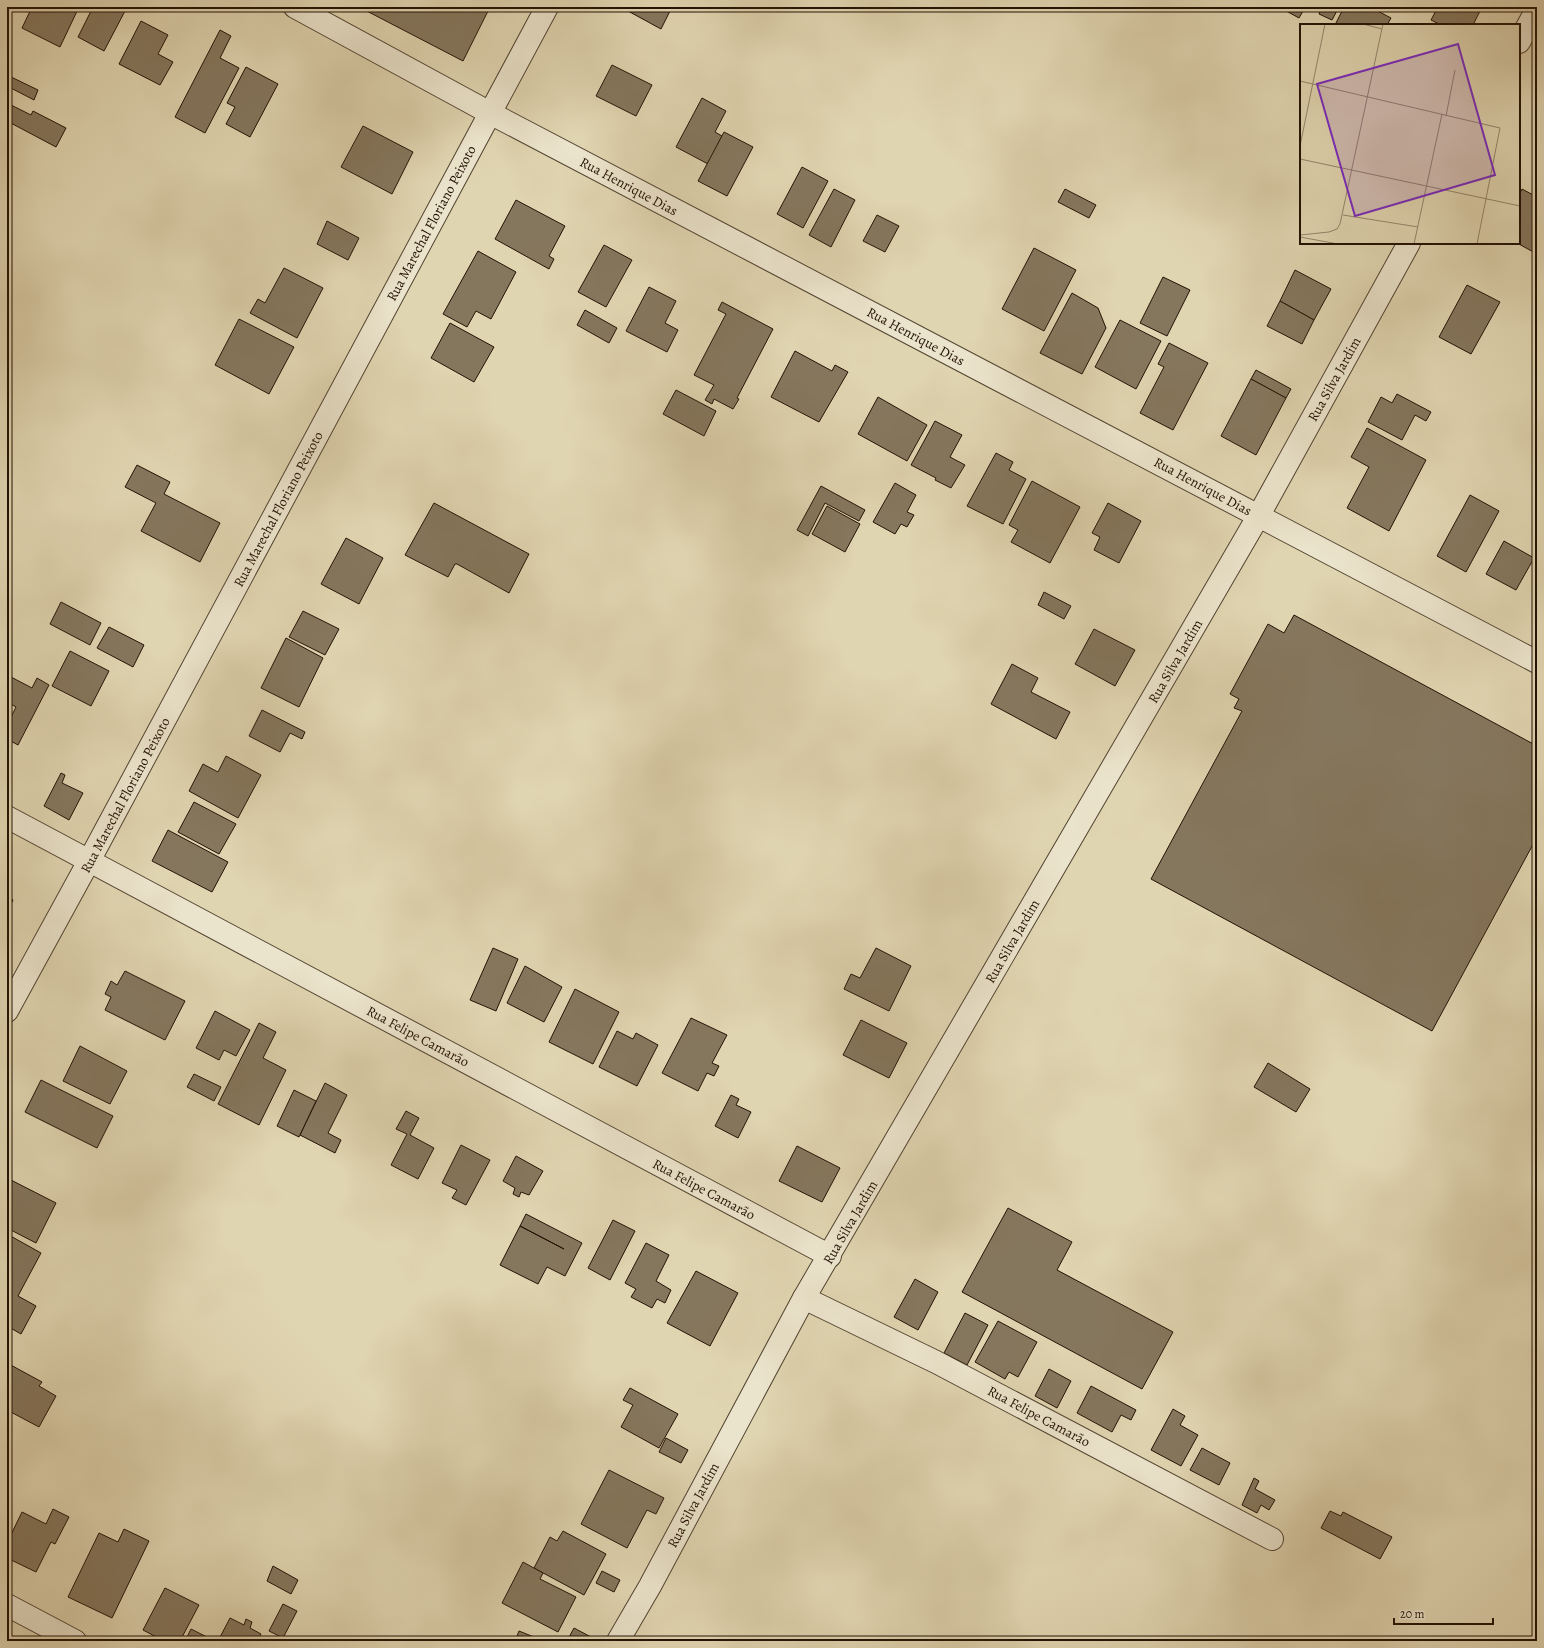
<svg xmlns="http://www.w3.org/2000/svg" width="1544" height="1648" font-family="Alegreya,serif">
  <rect width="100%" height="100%" fill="#e0d5b1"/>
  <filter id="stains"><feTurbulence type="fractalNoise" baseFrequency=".005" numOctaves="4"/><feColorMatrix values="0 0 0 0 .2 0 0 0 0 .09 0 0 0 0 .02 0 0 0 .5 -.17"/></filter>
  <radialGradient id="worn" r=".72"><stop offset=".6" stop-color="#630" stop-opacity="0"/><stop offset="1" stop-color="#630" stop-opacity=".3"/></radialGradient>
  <g fill="#85775e" stroke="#231205">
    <polygon points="32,7 79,7 60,47 22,28"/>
    <polygon points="93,7 116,7 125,11 104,51 78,37"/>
    <polygon points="359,7 490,7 463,61"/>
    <polygon points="630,7 672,7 661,29 628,11"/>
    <polygon points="1279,7 1296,7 1303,11 1299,18"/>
    <polygon points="1322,7 1339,7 1332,20 1319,14"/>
    <polygon points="1344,7 1370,7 1391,18 1387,25 1335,25"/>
    <polygon points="1438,7 1482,7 1473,25 1441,25 1431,20"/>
    <polygon points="141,21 168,35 158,54 173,62 160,85 119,64"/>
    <polygon points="220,30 231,36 220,58 239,68 205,133 175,117"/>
    <polygon points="612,65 652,85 636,116 596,96"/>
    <polygon points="246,67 278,84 250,137 226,124 235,107 227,103"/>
    <polygon points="7,75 38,90 34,100 7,86"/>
    <polygon points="702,98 726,111 715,132 722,136 708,164 676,147"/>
    <polygon points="7,103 31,115 33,111 66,128 56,147 7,121"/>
    <polygon points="363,126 413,152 392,194 341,167"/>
    <polygon points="724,132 753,147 727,196 698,181"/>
    <polygon points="802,167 828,181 803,228 777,214"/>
    <polygon points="834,189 855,200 831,247 809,235"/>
    <polygon points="1065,189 1096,205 1089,218 1058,202"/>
    <polygon points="1522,189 1537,197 1537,254 1517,243 1519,243 1519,195"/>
    <polygon points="516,200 565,226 549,256 554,259 549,269 495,239"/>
    <polygon points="877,215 899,226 885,252 863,241"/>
    <polygon points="327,221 359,238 348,260 317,244"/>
    <polygon points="604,245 632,260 606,307 578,292"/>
    <polygon points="1034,248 1076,270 1044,331 1002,309"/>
    <polygon points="478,251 516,272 491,319 476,311 467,327 443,314"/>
    <polygon points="284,268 323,288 297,338 250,313 258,299 265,303"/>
    <polygon points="1295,270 1331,289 1314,320 1280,301"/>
    <polygon points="1163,277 1190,290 1167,336 1140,323"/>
    <polygon points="1467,285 1500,302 1471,354 1439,337"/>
    <polygon points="649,287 676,301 665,323 678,330 667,352 626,331"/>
    <polygon points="1072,293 1098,308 1106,328 1082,374 1040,353"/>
    <polygon points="1280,301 1314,320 1302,344 1267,326"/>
    <polygon points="722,302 773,329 737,398 739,399 733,409 714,399 712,404 705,400 714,385 694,375 726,314 718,310"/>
    <polygon points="585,310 617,328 609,343 577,325"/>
    <polygon points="239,319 294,347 269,394 215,365"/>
    <polygon points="1120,320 1161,341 1136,389 1095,367"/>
    <polygon points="450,323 494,347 474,382 431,358"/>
    <polygon points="1169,343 1208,363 1173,430 1140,413 1164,367 1158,364"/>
    <polygon points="795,351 832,371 835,365 848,372 819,422 771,397"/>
    <polygon points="1256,370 1291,389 1286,398 1251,379"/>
    <polygon points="1251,379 1286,398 1256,455 1221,436"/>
    <polygon points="676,390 716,411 704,436 663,414"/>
    <polygon points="1397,394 1431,412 1426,421 1415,415 1402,440 1368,422 1381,397 1392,403"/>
    <polygon points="878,397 927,425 907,461 858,434"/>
    <polygon points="935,421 962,435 950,457 965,465 951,488 935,480 936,478 911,465"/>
    <polygon points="1367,428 1426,460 1389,531 1347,508 1369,467 1351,457"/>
    <polygon points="996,453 1013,462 1009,470 1026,479 1003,524 967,506"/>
    <polygon points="137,465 170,482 164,494 220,523 200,562 141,531 156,503 125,487"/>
    <polygon points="1032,481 1080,507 1050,563 1011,542 1018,530 1009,525"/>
    <polygon points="895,483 916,495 907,512 914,515 907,527 901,524 895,534 873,522"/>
    <polygon points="821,486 865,510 859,521 825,503 808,536 797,530"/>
    <polygon points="1470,495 1499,511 1466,572 1437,556"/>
    <polygon points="434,503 529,554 509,593 457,564 455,564 448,577 405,555"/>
    <polygon points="1108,503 1141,521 1119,563 1094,550 1100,537 1092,533"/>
    <polygon points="827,506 860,524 845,552 812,534"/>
    <polygon points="346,538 383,558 359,604 321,584"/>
    <polygon points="1504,541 1534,558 1516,590 1486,574"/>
    <polygon points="1044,592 1071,606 1064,619 1038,605"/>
    <polygon points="61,602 101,623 90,645 50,624"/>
    <polygon points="303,611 339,629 325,655 289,637"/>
    <polygon points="1294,615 1537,746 1537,837 1432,1031 1151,879 1242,711 1234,708 1239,699 1230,694 1268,624 1284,633"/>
    <polygon points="109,627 144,645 133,667 97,648"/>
    <polygon points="1094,629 1135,650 1115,686 1075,664"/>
    <polygon points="286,638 323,658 299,707 261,688"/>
    <polygon points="70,651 109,671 91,706 52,686"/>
    <polygon points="1012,664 1038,678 1031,692 1070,712 1056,739 991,704"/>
    <polygon points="11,677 32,688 37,678 49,685 18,745 7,739 7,725 16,707 7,702 7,684"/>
    <polygon points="262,710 305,732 302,739 290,733 280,752 249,736"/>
    <polygon points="226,756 261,775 238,818 189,791 203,764 218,772"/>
    <polygon points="61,773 65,775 62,783 83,793 69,820 44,806"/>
    <polygon points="194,802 236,824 219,854 178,832"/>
    <polygon points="168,830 228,862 212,892 152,861"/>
    <polygon points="7,896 13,900 7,912"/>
    <polygon points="493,948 518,959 496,1011 470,1000"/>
    <polygon points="876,948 911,966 889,1011 844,989 851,974 860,978"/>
    <polygon points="525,966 562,987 544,1022 507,1003"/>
    <polygon points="125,971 185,1001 165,1040 105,1010 111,997 105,994 111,981 117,985"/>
    <polygon points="575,989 619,1012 593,1064 549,1042"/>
    <polygon points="215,1011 250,1030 236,1056 224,1050 219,1060 196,1048"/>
    <polygon points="691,1018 727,1035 712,1063 719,1066 714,1076 707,1073 698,1091 662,1073"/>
    <polygon points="861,1020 907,1043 889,1078 843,1055"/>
    <polygon points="259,1023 276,1032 263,1058 286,1070 259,1125 218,1104"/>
    <polygon points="617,1031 633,1039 636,1033 658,1045 637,1086 599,1067"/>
    <polygon points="80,1046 127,1071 110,1104 63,1081"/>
    <polygon points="1268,1063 1310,1089 1296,1112 1254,1087"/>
    <polygon points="194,1074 221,1087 214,1101 187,1087"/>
    <polygon points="41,1080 113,1116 97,1148 25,1112"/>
    <polygon points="325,1083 347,1095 328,1133 341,1140 335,1153 300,1135"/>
    <polygon points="294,1090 316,1101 299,1137 277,1126"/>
    <polygon points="731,1095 739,1099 736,1105 751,1112 738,1138 715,1126"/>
    <polygon points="406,1111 419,1118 410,1135 434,1148 418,1179 391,1165 407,1134 396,1129"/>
    <polygon points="461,1145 490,1160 466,1205 452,1198 457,1190 442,1183"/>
    <polygon points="797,1146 840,1168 822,1202 779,1181"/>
    <polygon points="516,1156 543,1171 529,1195 521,1192 519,1197 513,1194 515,1188 503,1181"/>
    <polygon points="7,1178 56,1203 36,1243 7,1228"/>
    <polygon points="1008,1208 1072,1242 1057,1270 1173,1332 1142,1389 962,1292"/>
    <polygon points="526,1214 582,1243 565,1276 547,1267 538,1284 500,1265 520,1226 564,1249 520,1226"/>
    <polygon points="613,1220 635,1231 610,1280 588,1268"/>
    <polygon points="7,1234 41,1253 18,1296 36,1306 21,1334 7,1326"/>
    <polygon points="646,1243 669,1255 656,1281 671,1290 665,1303 657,1299 652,1308 631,1297 636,1289 625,1283"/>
    <polygon points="696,1271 738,1293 710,1346 667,1323"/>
    <polygon points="915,1279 938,1292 918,1330 894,1317"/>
    <polygon points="965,1313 988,1325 967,1365 944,1353"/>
    <polygon points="998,1321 1037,1342 1018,1377 1009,1372 1005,1379 975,1362"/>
    <polygon points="7,1363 42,1382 39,1386 56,1396 39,1427 7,1410"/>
    <polygon points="1049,1369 1071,1381 1057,1408 1035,1396"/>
    <polygon points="1091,1386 1136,1410 1131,1420 1121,1415 1112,1432 1077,1413"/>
    <polygon points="630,1388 678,1414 659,1448 621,1427 633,1405 623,1400"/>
    <polygon points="1173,1409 1185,1416 1180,1425 1198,1435 1181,1466 1151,1450"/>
    <polygon points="666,1438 688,1450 681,1463 659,1452"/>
    <polygon points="1202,1448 1230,1463 1219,1485 1190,1470"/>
    <polygon points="609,1470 664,1498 656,1514 647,1510 627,1548 581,1524"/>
    <polygon points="1254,1478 1259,1481 1255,1489 1275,1500 1269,1510 1261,1505 1257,1513 1242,1505"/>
    <polygon points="53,1509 69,1517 55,1544 51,1542 36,1572 7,1558 7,1543 22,1512 46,1524"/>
    <polygon points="1330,1511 1341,1516 1343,1512 1392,1537 1380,1559 1321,1528"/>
    <polygon points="124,1529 149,1541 112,1618 68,1597 99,1533 118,1542"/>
    <polygon points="563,1531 606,1554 584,1595 534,1568 550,1537 557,1541"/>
    <polygon points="523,1562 543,1573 540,1579 576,1597 558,1632 502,1603"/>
    <polygon points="273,1566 298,1580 291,1594 267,1581"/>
    <polygon points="602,1571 620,1580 614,1592 596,1583"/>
    <polygon points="165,1588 199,1605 180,1641 164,1641 143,1630"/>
    <polygon points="283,1604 297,1611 283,1638 269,1631"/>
    <polygon points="230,1618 244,1625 246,1619 252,1622 250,1628 261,1634 257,1641 218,1641"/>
    <polygon points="574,1628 591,1637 588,1641 567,1641"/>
    <polygon points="191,1629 213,1640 213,1641 185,1641"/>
    <polygon points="519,1631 544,1641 515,1641"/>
  </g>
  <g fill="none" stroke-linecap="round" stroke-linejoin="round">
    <g stroke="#524330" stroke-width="24">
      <g id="street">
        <polyline points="295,7 490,113 1537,662"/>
        <polyline points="1519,42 1537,9"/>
        <polyline points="7,817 830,1256"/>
        <polyline points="7,1011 89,861 547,7"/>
        <polyline points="804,1298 936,1362 1272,1539"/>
        <polyline points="7,1605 75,1641"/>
        <polyline points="618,1641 650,1586 804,1298 1259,515 1409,243"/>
      </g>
    </g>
    <use href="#street" stroke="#ebe4cc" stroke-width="22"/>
  </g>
  <g text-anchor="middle" stroke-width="3.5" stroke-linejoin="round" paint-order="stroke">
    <g font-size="14" fill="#231205" stroke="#ebe4cc">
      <text transform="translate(629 186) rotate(28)" y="5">Rua Henrique Dias</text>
      <text transform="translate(431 223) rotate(-62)" y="5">Rua Marechal Floriano Peixoto</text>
      <text transform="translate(916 336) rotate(28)" y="5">Rua Henrique Dias</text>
      <text transform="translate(1334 379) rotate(-61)" y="5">Rua Silva Jardim</text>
      <text transform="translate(1203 486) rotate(28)" y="5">Rua Henrique Dias</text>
      <text transform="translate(278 509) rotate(-62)" y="5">Rua Marechal Floriano Peixoto</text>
      <text transform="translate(1175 661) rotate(-60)" y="5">Rua Silva Jardim</text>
      <text transform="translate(125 795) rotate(-62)" y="5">Rua Marechal Floriano Peixoto</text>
      <text transform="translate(1012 941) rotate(-60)" y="5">Rua Silva Jardim</text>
      <text transform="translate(418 1036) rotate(28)" y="5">Rua Felipe Camarão</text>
      <text transform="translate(704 1189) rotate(28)" y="5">Rua Felipe Camarão</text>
      <text transform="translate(850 1222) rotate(-60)" y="5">Rua Silva Jardim</text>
      <text transform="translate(1039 1416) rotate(28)" y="5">Rua Felipe Camarão</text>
      <text transform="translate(693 1505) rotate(-62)" y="5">Rua Silva Jardim</text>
    </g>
  </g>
  <g transform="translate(1300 24)">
    <rect width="220" height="220" fill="#e0d5b1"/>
    <path fill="none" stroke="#94876c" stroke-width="1" d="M63,0L82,5M0,57L200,104L177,220M146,92L155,46M0,122L25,0M0,135L220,182M43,191L118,203M0,211L29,208L37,205L40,200L83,0M0,213L38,220M114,220L142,90"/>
    <path fill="#7b2cbf" fill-opacity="0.15" stroke="#7b2cbf" stroke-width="2" d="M158,20L195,151L55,192L17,60Z"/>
    <rect width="220" height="220" fill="none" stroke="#231205" stroke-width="2"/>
  </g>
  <rect width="1544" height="1648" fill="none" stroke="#e0d5b1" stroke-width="24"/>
  <rect x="8" y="8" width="1528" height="1632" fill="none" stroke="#231205" stroke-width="2"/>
  <rect x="12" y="12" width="1520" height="1624" fill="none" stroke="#231205"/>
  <path d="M1394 1618v6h99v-6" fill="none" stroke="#231205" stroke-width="2"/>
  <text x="1400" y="1618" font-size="12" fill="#231205" stroke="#ebe4cc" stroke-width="3" paint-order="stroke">20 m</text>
  <rect width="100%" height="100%" filter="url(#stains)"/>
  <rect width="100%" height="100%" fill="url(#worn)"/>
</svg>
